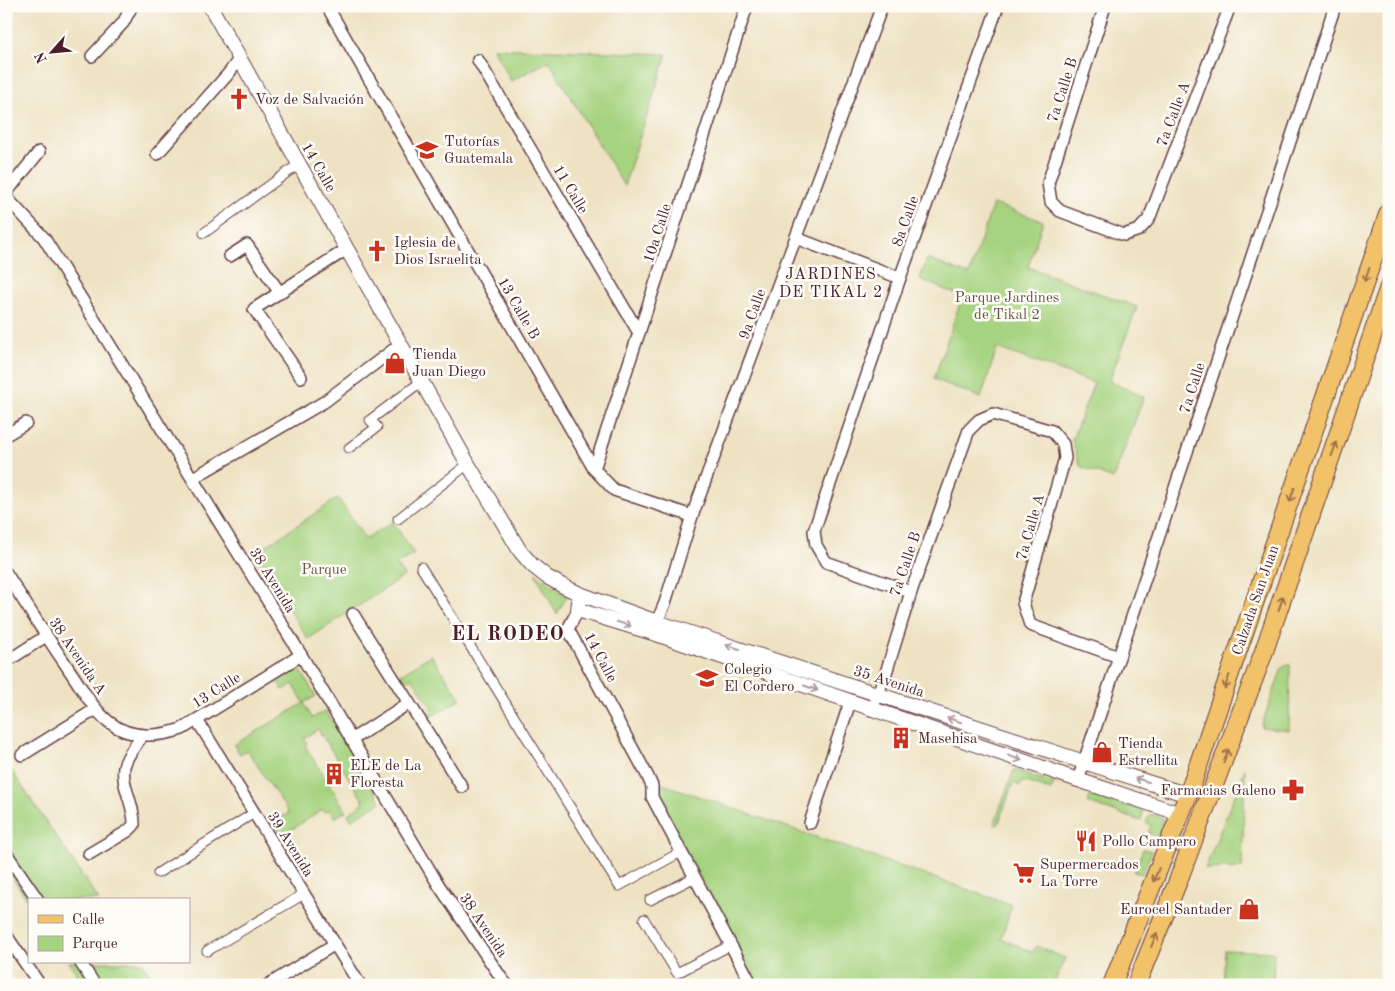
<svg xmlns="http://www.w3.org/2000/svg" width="1395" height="991" font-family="'Old Standard TT',serif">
  <rect width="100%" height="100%" fill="#fdfcf7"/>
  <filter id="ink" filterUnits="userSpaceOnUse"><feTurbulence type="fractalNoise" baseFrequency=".02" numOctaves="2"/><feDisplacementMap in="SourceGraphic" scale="10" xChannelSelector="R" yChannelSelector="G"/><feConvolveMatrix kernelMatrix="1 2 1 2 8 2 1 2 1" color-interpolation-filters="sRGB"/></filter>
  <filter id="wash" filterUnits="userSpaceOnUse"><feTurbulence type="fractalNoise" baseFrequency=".0096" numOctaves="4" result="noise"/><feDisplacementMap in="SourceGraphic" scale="20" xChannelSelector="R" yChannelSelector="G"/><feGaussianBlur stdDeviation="1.12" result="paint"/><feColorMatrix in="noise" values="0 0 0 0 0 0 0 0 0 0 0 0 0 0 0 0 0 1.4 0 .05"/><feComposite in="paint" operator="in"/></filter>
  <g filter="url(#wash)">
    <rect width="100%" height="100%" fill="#eee2c2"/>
    <g fill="#a6d37f" stroke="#787955">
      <polygon points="493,48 667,54 624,186 549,61 511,81"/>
      <polygon points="993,204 1043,221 1028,267 1137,307 1109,381 1144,397 1113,479 1080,466 1072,440 1094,383 997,348 981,398 934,379 962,297 920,279 927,259 969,275"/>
      <polygon points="338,498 365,539 393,522 414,554 396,564 404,576 308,639 254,554"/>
      <polygon points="535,573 567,596 557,614"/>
      <polygon points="431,655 461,699 427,719 425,716 433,709 412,678 405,682 401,674"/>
      <polygon points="1287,665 1290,665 1289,730 1261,727 1282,668"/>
      <polygon points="299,668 316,696 304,703 312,718 326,711 381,802 351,820 348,814 364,802 318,729 304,738 307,743 305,746 346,811 335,818 330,810 324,812 322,810 289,831 291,836 283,841 275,821 289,813 247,750 240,754 234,745 304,703 293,684 283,690 277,681"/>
      <polygon points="1245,769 1242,868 1205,869"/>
      <polygon points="11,770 99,900 29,900 29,902 6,869 6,772"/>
      <polygon points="1014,770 1054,783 1051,790 1023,781 1020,786 1013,783 998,825 994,824"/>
      <polygon points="660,783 1012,905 1001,939 1033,952 1036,946 1065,958 1053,985 758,985 657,798"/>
      <polygon points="1091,794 1143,811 1141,821 1088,803"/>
      <polygon points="1150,814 1163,818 1161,824 1164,828 1161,838 1148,833 1151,825 1146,823"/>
      <polygon points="1143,849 1152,851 1142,874 1134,872"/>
      <polygon points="1225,950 1274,952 1273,985 1223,985"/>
      <polygon points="69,962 142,962 157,985 84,985"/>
    </g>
  </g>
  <g filter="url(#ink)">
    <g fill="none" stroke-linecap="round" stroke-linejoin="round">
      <g stroke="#633c42" stroke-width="11">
        <g id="pedestrian">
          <polyline points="204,233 299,164"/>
          <polyline points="349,448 377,427 370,420 422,381"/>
          <polyline points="398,519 468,464"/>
          <polyline points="421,567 619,886 681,852"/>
          <polyline points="158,873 254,813"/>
          <polyline points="650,900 695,877"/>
          <polyline points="644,919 677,973 731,945"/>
          <polyline points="207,951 304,894"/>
        </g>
      </g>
      <g stroke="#633c42" stroke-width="14">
        <g id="minor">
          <polyline points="327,6 594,469 614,490 692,516"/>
          <polyline points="1105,6 1048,183 1051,202 1060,211 1124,235 1139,230 1149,219 1230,6"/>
          <polyline points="92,56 123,23 132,6"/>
          <polyline points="478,60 639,333"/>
          <polyline points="157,154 229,73 239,59"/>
          <polyline points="6,193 39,152"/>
          <polyline points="6,197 44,238 301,655 438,884 502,979 507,985"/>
          <polyline points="796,238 900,278"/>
          <polyline points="230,256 247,245 280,293"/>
          <polyline points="301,377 254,309 347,249"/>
          <polyline points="6,435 26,423"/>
          <polyline points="594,469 747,6"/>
          <polyline points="193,478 324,402 401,344"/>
          <path d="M6,573C28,608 51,643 74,677C84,692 94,710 109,722C130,739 158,737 182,729L301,655"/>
          <polyline points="911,592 826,562 816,545 814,531 900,278 998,6"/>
          <polyline points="578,610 568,629 647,775 652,786 652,797 752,985"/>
          <polyline points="353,614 462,787"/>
          <polyline points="654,629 665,603 692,516 882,6"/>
          <polyline points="6,662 46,636"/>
          <polyline points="872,710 877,695 885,676 911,592 969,430 979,420 993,414 1052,431 1063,444 1065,458 1023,603 1030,625 1119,657"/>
          <polyline points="197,720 360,985"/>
          <polyline points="351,740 409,703"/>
          <polyline points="22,755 96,709"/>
          <polyline points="1078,780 1335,6"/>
          <polyline points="810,823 850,702"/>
          <polyline points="6,853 38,900"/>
          <path d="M89,854L128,831L134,825C135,805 121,787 124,767C126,756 136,745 142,736"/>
          <polyline points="6,935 40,985"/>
          <polyline points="80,962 95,985"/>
          <polyline points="268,985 335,944"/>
        </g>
      </g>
      <g stroke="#633c42" stroke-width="16">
        <g id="tertiary">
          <polyline points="210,6 468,464 520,551 532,565 547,577 563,586 580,594 657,622 1084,762 1188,795"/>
          <polyline points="580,594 578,610 653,633 1078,780 1181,814"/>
        </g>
      </g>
      <g stroke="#633c42" stroke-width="20">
        <g id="primary">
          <polyline points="1112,985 1188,795 1389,212"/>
          <polyline points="1136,985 1178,881 1263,654 1389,287"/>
        </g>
      </g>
      <use href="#pedestrian" stroke="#fff" stroke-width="9"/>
      <use href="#minor" stroke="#fff" stroke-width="11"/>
      <use href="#tertiary" stroke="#fff" stroke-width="14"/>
      <use href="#primary" stroke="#f2c26a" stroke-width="18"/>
    </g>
    <defs><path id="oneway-shaft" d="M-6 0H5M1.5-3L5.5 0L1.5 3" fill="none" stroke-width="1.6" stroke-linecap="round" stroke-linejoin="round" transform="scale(1.25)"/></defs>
    <g stroke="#9e704a">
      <use href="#oneway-shaft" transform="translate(1367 275) rotate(109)"/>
      <use href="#oneway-shaft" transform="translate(1334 449) rotate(-71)"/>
      <use href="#oneway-shaft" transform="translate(1292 495) rotate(109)"/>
      <use href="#oneway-shaft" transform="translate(1281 603) rotate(-71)"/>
      <use href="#oneway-shaft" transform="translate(1227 682) rotate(109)"/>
      <use href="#oneway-shaft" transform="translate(1226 756) rotate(-69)"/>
      <use href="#oneway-shaft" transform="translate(1156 875) rotate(112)"/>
      <use href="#oneway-shaft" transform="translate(1154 940) rotate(-68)"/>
    </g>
    <g stroke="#ae9aa0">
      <use href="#oneway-shaft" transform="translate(624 624) rotate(17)"/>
      <use href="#oneway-shaft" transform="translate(733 647) rotate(-162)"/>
      <use href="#oneway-shaft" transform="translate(811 688) rotate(19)"/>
      <use href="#oneway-shaft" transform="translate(954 720) rotate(-162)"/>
      <use href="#oneway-shaft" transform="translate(1015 758) rotate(20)"/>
      <use href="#oneway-shaft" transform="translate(1142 780) rotate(-163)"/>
    </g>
  </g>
  <defs>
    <g id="church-bare" transform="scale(1.725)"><path d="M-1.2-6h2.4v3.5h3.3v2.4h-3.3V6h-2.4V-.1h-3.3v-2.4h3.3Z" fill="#c8321e" stroke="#fdfcf7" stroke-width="2.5" paint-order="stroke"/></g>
    <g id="school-bare" transform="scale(1.725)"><path d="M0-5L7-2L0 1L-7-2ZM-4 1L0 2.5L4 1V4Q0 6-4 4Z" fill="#c8321e" stroke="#fdfcf7" stroke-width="2.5" paint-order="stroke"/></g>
    <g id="shop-bare" transform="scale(1.725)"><path d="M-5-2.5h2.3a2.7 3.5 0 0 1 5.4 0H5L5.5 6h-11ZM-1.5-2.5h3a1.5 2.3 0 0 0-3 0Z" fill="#c8321e" stroke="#fdfcf7" stroke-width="2.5" paint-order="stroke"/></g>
    <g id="building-bare" transform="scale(1.725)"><path d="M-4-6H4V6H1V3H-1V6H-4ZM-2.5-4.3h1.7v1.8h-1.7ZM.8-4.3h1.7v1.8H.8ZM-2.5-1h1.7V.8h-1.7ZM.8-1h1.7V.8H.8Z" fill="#c8321e" stroke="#fdfcf7" stroke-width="2.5" paint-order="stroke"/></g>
    <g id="pharmacy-bare" transform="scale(1.725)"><path d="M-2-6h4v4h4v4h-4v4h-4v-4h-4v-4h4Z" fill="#c8321e" stroke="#fdfcf7" stroke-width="2.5" paint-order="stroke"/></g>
    <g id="restaurant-bare" transform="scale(1.725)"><path d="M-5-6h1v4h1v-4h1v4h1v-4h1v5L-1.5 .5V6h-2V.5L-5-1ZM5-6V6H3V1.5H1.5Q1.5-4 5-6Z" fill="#c8321e" stroke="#fdfcf7" stroke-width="2.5" paint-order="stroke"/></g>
    <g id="supermarket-bare" transform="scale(1.725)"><path d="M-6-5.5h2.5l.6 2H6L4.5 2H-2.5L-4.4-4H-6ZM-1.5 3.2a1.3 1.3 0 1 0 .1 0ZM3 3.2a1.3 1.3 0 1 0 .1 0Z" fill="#c8321e" stroke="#fdfcf7" stroke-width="2.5" paint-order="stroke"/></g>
  </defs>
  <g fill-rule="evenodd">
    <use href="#church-bare" x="239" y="99"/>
    <use href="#school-bare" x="427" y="150"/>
    <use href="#church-bare" x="377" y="251"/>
    <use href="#shop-bare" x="395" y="363"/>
    <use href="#school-bare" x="707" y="678"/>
    <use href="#building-bare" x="901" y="738"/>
    <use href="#shop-bare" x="1102" y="752"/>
    <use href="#building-bare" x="334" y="774"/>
    <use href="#pharmacy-bare" x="1293" y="790"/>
    <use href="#restaurant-bare" x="1086" y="841"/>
    <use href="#supermarket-bare" x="1024" y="873"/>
    <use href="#shop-bare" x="1249" y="909"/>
  </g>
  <g text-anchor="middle" stroke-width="5" stroke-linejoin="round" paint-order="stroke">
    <g font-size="15" fill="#4a1f2b" stroke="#fdfcf7">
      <text transform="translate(1062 90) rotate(-72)" y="5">7a Calle B</text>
      <text transform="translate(1173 114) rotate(-69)" y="5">7a Calle A</text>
      <text transform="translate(319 167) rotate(60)" y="5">14 Calle</text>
      <text transform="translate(571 189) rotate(59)" y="5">11 Calle</text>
      <text transform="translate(905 221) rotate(-70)" y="5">8a Calle</text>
      <text transform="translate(657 233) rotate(-72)" y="5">10a Calle</text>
      <text transform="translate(519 308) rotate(60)" y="5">13 Calle B</text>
      <text transform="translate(752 314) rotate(-70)" y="5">9a Calle</text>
      <text transform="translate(1192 388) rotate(-72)" y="5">7a Calle</text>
      <text transform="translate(1030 527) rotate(-74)" y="5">7a Calle A</text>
      <text transform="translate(905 564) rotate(-71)" y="5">7a Calle B</text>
      <text transform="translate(273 580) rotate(58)" y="5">38 Avenida</text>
      <text transform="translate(1255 600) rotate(-71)" y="5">Calzada San Juan</text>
      <text transform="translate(78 656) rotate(56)" y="5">38 Avenida A</text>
      <text transform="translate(601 657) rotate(62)" y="5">14 Calle</text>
      <text transform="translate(889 681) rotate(18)" y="5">35 Avenida</text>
      <text transform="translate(216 690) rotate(-32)" y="5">13 Calle</text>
      <text transform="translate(291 844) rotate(58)" y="5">39 Avenida</text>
      <text transform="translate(484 925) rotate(56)" y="5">38 Avenida</text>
    </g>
    <g font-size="15" fill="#4a1f2b" stroke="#fdfcf7" text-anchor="start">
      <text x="255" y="104">Voz de Salvación</text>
      <text x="444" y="146">Tutorías<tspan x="444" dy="17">Guatemala</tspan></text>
      <text x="394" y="247">Iglesia de<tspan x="394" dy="17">Dios Israelita</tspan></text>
      <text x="412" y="359">Tienda<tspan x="412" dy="17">Juan Diego</tspan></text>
      <text x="724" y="674">Colegio<tspan x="724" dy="17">El Cordero</tspan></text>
      <text x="918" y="743">Masehisa</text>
      <text x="1118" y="748">Tienda<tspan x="1118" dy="17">Estrellita</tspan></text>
      <text x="350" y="770">ELE de La<tspan x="350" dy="17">Floresta</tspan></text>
      <text x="1276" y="795" text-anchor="end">Farmacias Galeno</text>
      <text x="1102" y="846">Pollo Campero</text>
      <text x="1040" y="869">Supermercados<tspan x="1040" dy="17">La Torre</tspan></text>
      <text x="1232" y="914" text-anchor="end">Eurocel Santader</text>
    </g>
    <g font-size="15" fill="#654" stroke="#fdfcf7">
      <text x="1007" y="302">Parque Jardines<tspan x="1007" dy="17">de Tikal 2</tspan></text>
      <text x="324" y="574">Parque</text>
    </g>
    <g font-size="16" letter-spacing="1" fill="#4a1f2b" stroke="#fdfcf7">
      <text x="831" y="279">JARDINES<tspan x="831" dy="18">DE TIKAL 2</tspan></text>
    </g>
    <g font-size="20" font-weight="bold" letter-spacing="1" fill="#4a1f2b" stroke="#fdfcf7">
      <text x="508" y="640">EL RODEO</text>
    </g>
  </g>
  <rect width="1395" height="991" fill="none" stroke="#fdfcf7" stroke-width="25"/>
  <rect x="28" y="898" width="162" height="65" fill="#fdfcf7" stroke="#b5a4a5"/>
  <rect x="38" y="915" width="25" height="8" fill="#f2c26a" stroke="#b5a4a5"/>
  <text x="72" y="924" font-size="15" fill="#4a1f2b">Calle</text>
  <rect x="38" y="936" width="25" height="15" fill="#a6d37f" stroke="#b5a4a5"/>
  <text x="72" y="948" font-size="15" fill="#4a1f2b">Parque</text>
  <g transform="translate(52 52) rotate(243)" stroke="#fdfcf7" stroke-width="4" paint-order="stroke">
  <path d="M0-4L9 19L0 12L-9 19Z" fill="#4a1f2b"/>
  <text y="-8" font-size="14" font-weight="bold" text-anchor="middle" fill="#4a1f2b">N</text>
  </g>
</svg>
